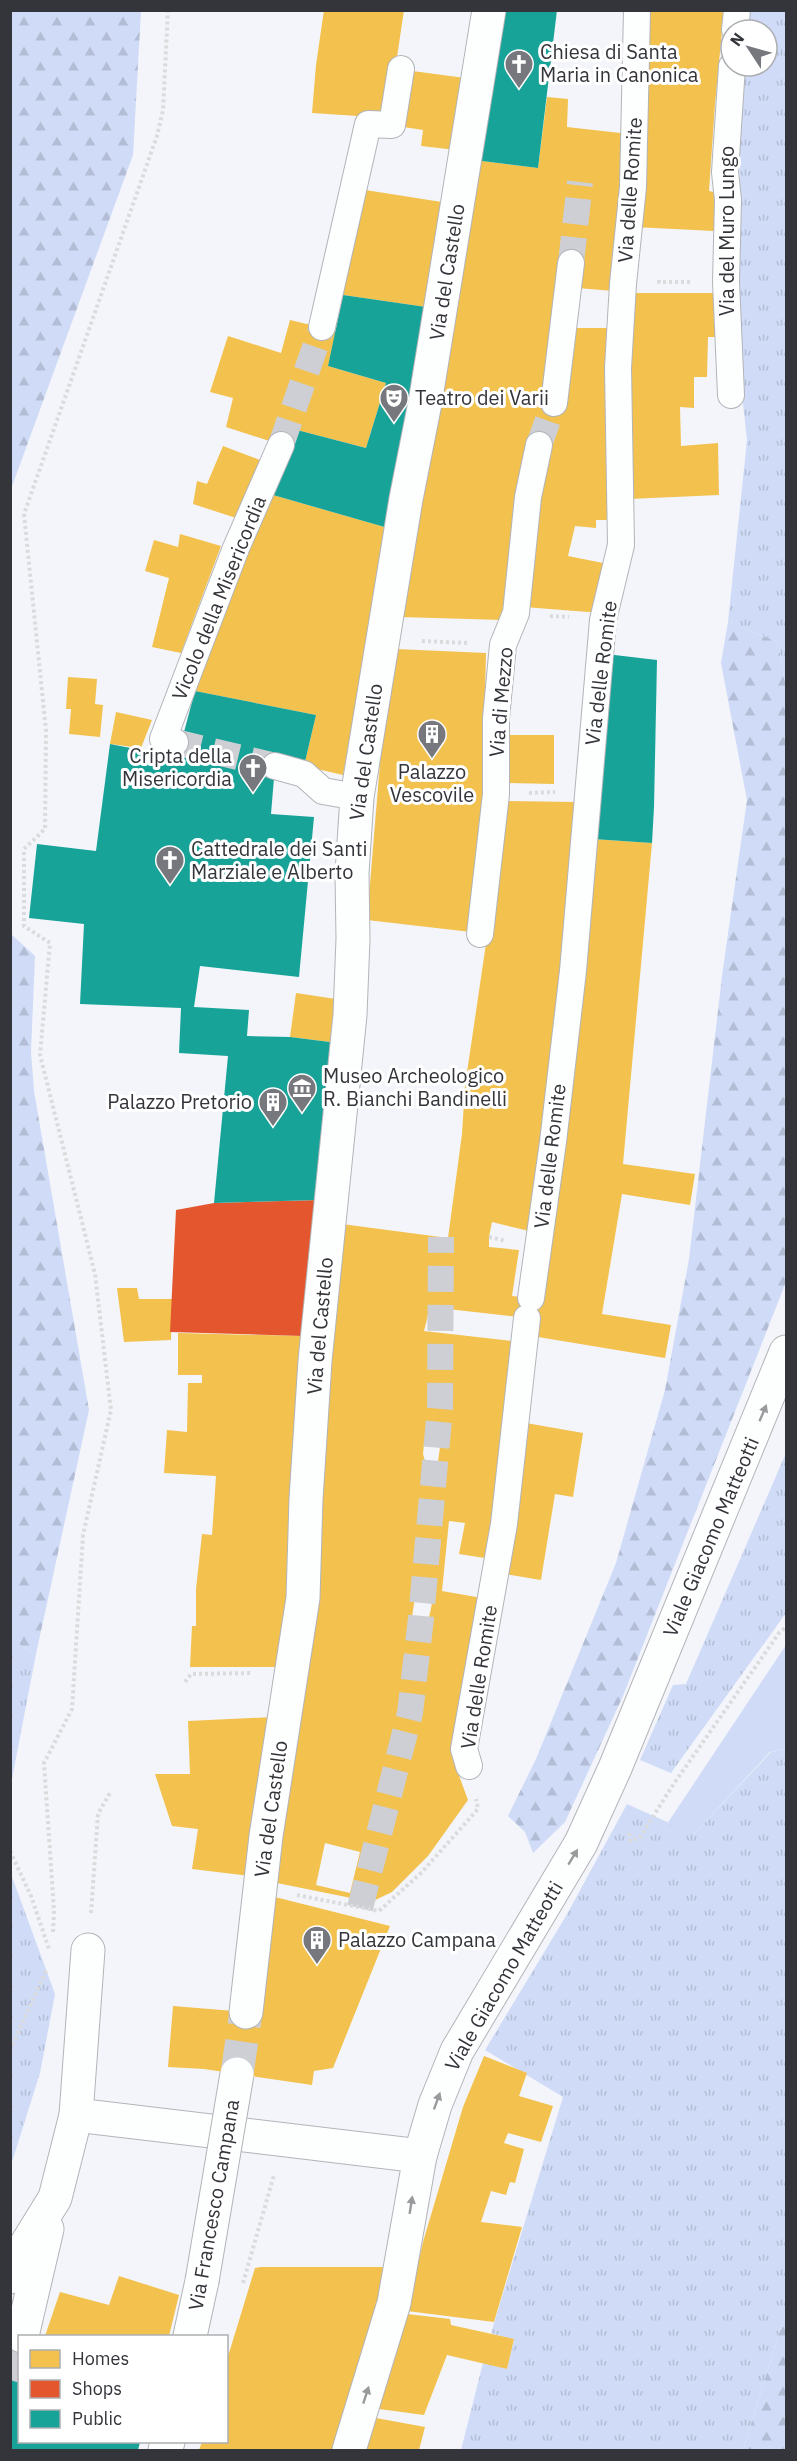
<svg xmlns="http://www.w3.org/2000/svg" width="797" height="2461" font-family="'IBM Plex Sans',sans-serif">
  <defs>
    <pattern id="grass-tufts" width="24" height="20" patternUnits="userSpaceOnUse" patternTransform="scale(1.5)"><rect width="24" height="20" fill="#d0dbf7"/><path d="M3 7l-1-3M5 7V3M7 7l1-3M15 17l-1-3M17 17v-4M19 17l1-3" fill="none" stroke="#b3bdd5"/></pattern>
    <pattern id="forest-firs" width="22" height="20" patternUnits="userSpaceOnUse" patternTransform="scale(1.5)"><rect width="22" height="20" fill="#d0dbf7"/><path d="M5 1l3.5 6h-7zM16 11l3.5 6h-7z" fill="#b3bdd5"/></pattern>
  </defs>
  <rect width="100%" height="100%" fill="#f3f5fa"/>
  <g fill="url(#grass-tufts)">
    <polygon points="749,11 786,11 786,688 778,642 728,622 747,440 736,341 741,103 744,66 767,66 767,30 748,30"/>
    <polygon points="786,1453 786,1613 671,1773 640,1760 673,1685 686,1684"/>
    <polygon points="11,1633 20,1645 36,1654 11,1784"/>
    <polygon points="786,1749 786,2311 743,2450 461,2450 483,2363 507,2369 514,2340 491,2333 563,2097 485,2050 566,1916 627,1804 694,1834 771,1752"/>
    <polygon points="11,1874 55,1994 40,2073 11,2165"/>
  </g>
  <g fill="url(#forest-firs)">
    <polygon points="11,10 141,11 133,155 11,489"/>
    <polygon points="728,622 778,642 786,688 786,1282 623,1696 565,1822 533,1853 525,1832 508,1816 536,1759 616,1563 665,1390 689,1259 722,976 747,800 721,663"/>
    <polygon points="11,934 35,956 31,1052 34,1091 89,1410 36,1654 20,1645 10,1633"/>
    <polygon points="786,2311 786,2450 743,2450"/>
  </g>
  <polygon fill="#d0dbf7" points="786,1645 786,1749 770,1752 694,1834 667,1824"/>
  <g fill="#f2c14e" fill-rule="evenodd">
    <polygon points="324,10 404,10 388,118 312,113 316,65"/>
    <polygon points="643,10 724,10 715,104 709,191 714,192 714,231 634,227"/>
    <polygon points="405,70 465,78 456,150 421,146 423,130 397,126"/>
    <polygon points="547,97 568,99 567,127 629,134 614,291 577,288 571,328 611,328 612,520 596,520 596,528 575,526 568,556 608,564 601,613 524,607 503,620 400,617 474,160 538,168"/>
    <polygon points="359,189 448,203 433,308 343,295"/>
    <polygon points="626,293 715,293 715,337 708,337 707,377 694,377 694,408 680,407 681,446 718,443 719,495 629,499"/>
    <polygon points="290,320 336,331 328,366 386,383 366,448 297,430 291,448 226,427 233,398 210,392 228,336 281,353"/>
    <polygon points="223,446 260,460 236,518 193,504 197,481 207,484"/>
    <polygon points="273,495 388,528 343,775 304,766 316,715 195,691 241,570"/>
    <polygon points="180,534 221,546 181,653 152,647 169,578 145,571 154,540 178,547"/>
    <polygon points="396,649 486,653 482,816 471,932 367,920 385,703"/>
    <polygon points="68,677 97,679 95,704 103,705 100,737 69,734 71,709 66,709"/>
    <polygon points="116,712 152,720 141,748 110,744"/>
    <polygon points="505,735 554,735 554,784 504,783"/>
    <path d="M507,801L576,802L564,988L529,1231L492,1222L489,1237V1247L519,1250L512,1296L531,1298L593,839L652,843L623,1164L695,1174L690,1205L622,1194L602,1314L671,1325L665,1358L532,1336L527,1318L430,1307L424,1331L512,1341L491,1559L459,1554L465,1523L449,1521L442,1591L482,1598L454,1762L468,1800L428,1856L392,1892L371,1902L267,1881L317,1530L342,1224L448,1238L462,1134L465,1086ZM424,1444L440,1447L437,1469L427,1468L423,1454ZM415,1597L432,1603L426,1633L410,1630ZM325,1843L360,1852L350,1893L316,1885Z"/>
    <polygon points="296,993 336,999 330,1042 290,1037"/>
    <polygon points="117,1288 137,1288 139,1299 172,1299 171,1340 124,1342"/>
    <polygon points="178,1333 302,1336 286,1667 190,1667 192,1626 196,1626 196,1589 202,1534 212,1535 216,1476 164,1473 167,1430 187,1432 188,1383 202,1383 202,1375 178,1375"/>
    <polygon points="526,1423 583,1433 573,1497 555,1494 541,1580 505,1574"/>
    <polygon points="273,1717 250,1876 192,1869 198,1829 172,1826 155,1774 190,1774 188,1721"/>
    <polygon points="267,1895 390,1926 333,2068 314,2071 312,2085 204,2069 168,2067 173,2006 246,2012"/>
    <polygon points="484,2056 527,2073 519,2096 553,2106 541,2142 508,2133 504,2143 524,2149 515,2183 510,2182 506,2195 491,2191 481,2222 522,2227 494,2322 407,2311 423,2242 463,2107"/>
    <polygon points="261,2267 387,2267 377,2317 333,2450 199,2450 202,2442 226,2442 226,2363 255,2268"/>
    <polygon points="119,2276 179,2295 169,2336 45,2336 60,2292 109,2305"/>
    <polygon points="407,2314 450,2319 451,2325 514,2339 507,2369 447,2355 424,2415 379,2409"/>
    <polygon points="376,2418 425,2427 419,2450 366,2450"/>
  </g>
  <polygon fill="#e4572e" points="319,1200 302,1336 170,1332 176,1210 214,1203"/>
  <g fill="#17a398">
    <polygon points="499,10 557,10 538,168 474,160"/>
    <polygon points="343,295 433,308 388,528 273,495 297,430 366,448 386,383 328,366"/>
    <polygon points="606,654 657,660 654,807 652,843 593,839"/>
    <polygon points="195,691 316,715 304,766 275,766 271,814 314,817 299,977 200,966 194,1007 249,1010 247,1036 290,1037 330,1042 319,1200 214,1203 228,1056 179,1053 181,1008 80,1004 84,924 29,918 37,844 96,851 110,744 172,756 177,730 184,732"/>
    <polygon points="10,2346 20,2350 20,2442 140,2442 138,2450 10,2450"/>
  </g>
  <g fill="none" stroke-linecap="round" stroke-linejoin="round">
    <g stroke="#cdcfd4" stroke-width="26" stroke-dasharray="26 13" stroke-linecap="butt">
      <polyline points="571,263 580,182"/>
      <polyline points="281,445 322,327"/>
      <polyline points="539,445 554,403"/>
      <polyline points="175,742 275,766"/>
      <polyline points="360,1908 410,1713 421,1618 440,1408 441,1237"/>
    </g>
    <g stroke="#cdcfd4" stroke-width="33" stroke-dasharray="33 16" stroke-linecap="butt">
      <polyline points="237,2074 246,2012"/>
      <polyline points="10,2380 19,2350"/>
    </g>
    <g stroke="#b2b4b9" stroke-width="28">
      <g id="pedestrian">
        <polyline points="735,30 737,10"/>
        <polyline points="322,327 368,124 392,125 401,69"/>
        <polyline points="731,395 726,282 728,200 725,172 732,66"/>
        <polyline points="554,403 571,263"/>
        <polyline points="175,742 163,739 236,548 281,445"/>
        <polyline points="275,766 304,774 323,791 357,797"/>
        <polyline points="480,934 496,794 496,718 503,645 516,613 528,497 539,445"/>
        <polyline points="531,1298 553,1142 573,971 603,620 621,545 618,368 623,284 633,187 637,10"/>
        <polyline points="469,1766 464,1749 504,1524 527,1318"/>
      </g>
    </g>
    <g stroke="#b2b4b9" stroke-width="35">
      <g id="minor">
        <polyline points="246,2012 266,1836 303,1598 306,1499 315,1361 350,1015 353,939 352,873 357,797 406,499 425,403 489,10"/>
        <polyline points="76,2115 88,1950"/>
        <polyline points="10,2277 18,2258 55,2198 76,2115 420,2156"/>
        <polyline points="22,2336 47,2229"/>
        <polyline points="190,2336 202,2281"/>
        <polyline points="165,2450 168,2442"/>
        <polyline points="349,2450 394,2303 420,2156 435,2105 457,2051 581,1843 615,1768 786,1352"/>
      </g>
    </g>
    <g stroke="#dadbdc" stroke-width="4" stroke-dasharray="3 3" stroke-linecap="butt">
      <polyline points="659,280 659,282 691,282"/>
      <polyline points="550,616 569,617"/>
      <polyline points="422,641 468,643"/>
      <polyline points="529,793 555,792"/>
      <polyline points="489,1237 506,1241"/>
      <polyline points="185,1682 191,1674 253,1673"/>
      <polyline points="629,1833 630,1841 640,1837 673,1785 779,1633 786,1627"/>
      <polyline points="10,1851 31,1896 49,1949"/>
      <polyline points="297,1895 379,1911 422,1872 478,1809 476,1799"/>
      <polyline points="91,1913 98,1814 111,1791"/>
      <polyline points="53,1932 54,1911 44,1763 72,1709 83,1535 111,1410 95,1274 40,1055 50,943 24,926 24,849 45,829 46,731 24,514 157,136 163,110 168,10"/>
      <polyline points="10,2050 47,1969"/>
      <polyline points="243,2283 274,2175"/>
    </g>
    <use href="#pedestrian" stroke="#fdfefe" stroke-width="26"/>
    <use href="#minor" stroke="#fdfefe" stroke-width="33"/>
    <g stroke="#b2b4b9" stroke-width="35" stroke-linecap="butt">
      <polyline id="minor-bridge" points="202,2281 237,2074"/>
    </g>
    <use href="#minor-bridge" stroke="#fdfefe" stroke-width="33"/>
  </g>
  <defs><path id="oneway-solid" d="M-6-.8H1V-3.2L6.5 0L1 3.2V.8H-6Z" transform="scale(1.5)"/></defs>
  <g fill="#989a9c">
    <use href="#oneway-solid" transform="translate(763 1413) rotate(-67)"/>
    <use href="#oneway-solid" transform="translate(573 1857) rotate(-59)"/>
    <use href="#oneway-solid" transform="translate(437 2101) rotate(-70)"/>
    <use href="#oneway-solid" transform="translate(411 2205) rotate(-81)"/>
    <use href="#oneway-solid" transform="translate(366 2395) rotate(-72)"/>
  </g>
  <defs>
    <g id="church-pin" transform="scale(1.5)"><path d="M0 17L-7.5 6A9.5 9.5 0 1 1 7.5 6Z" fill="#76787e" stroke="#fff"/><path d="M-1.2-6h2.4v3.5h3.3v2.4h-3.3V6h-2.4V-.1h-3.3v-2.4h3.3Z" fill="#fff"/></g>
    <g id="theatre-pin" transform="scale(1.5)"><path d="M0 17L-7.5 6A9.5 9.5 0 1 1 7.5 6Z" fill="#76787e" stroke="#fff"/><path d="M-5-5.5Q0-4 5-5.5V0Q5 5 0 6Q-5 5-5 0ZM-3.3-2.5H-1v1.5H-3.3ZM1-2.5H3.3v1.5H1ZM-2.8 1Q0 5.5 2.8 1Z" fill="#fff"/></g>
    <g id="building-pin" transform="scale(1.5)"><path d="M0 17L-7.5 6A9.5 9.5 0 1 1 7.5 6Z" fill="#76787e" stroke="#fff"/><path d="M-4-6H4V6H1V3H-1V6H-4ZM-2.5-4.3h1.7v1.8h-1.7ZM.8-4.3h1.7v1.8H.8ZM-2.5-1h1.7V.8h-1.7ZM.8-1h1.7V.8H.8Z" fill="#fff"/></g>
    <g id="museum-pin" transform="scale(1.5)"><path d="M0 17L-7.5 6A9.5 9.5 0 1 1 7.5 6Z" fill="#76787e" stroke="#fff"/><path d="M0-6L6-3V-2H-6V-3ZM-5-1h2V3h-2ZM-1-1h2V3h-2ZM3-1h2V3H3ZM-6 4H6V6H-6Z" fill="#fff"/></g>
  </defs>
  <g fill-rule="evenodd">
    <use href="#church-pin" x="519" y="64"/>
    <use href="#theatre-pin" x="394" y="398"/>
    <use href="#building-pin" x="432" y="734"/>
    <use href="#church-pin" x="253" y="768"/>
    <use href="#church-pin" x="170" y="860"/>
    <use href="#museum-pin" x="302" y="1088"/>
    <use href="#building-pin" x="273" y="1102"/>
    <use href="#building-pin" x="317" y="1940"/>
  </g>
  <g text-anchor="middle" stroke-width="6" stroke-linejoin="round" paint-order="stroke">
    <g font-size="20" fill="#33353b" stroke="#fff" text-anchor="start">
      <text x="540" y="59">Chiesa di Santa<tspan x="540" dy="23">Maria in Canonica</tspan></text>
      <text x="415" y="405">Teatro dei Varii</text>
      <text x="232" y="763" text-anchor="end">Cripta della<tspan x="232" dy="23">Misericordia</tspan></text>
      <text x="432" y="779" text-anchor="middle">Palazzo<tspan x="432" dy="23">Vescovile</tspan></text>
      <text x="191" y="856">Cattedrale dei Santi<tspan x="191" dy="23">Marziale e Alberto</tspan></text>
      <text x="323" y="1083">Museo Archeologico<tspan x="323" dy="23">R. Bianchi Bandinelli</tspan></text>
      <text x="252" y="1109" text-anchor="end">Palazzo Pretorio</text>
      <text x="338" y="1947">Palazzo Campana</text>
    </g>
    <g font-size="20" fill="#33353b" stroke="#fff">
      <text transform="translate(630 190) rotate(-86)" y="7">Via delle Romite</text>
      <text transform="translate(727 231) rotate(-90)" y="7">Via del Muro Lungo</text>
      <text transform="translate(447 272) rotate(-81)" y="7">Via del Castello</text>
      <text transform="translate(219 598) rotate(-68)" y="7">Vicolo della Misericordia</text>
      <text transform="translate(601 673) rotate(-83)" y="7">Via delle Romite</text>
      <text transform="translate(501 702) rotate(-85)" y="7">Via di Mezzo</text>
      <text transform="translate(366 752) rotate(-82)" y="7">Via del Castello</text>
      <text transform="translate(550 1156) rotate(-83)" y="7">Via delle Romite</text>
      <text transform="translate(320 1326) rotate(-85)" y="7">Via del Castello</text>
      <text transform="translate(711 1537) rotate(-67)" y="7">Viale Giacomo Matteotti</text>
      <text transform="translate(479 1677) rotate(-81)" y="7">Via delle Romite</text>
      <text transform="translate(271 1809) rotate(-82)" y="7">Via del Castello</text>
      <text transform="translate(504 1976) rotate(-60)" y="7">Viale Giacomo Matteotti</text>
      <text transform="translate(214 2205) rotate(-80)" y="7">Via Francesco Campana</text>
    </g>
  </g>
  <rect width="797" height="2461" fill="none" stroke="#33353b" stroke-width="24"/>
  <rect x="18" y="2335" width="210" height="108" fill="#ffffff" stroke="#adaeb1" stroke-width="1.5"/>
  <rect x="30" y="2350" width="30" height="18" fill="#f2c14e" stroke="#adaeb1" stroke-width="1.5"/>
  <text x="72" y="2365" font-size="18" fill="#33353b">Homes</text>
  <rect x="30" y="2380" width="30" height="18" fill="#e4572e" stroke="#adaeb1" stroke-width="1.5"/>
  <text x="72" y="2395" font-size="18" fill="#33353b">Shops</text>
  <rect x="30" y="2410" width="30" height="18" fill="#17a398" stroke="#adaeb1" stroke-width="1.5"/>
  <text x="72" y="2425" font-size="18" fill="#33353b">Public</text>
  <g transform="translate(749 48) rotate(306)"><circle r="28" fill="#ffffff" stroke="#adaeb1" stroke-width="1.5"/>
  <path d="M0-4.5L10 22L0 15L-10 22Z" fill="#76787e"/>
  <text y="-9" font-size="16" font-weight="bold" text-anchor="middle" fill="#33353b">N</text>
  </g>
</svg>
